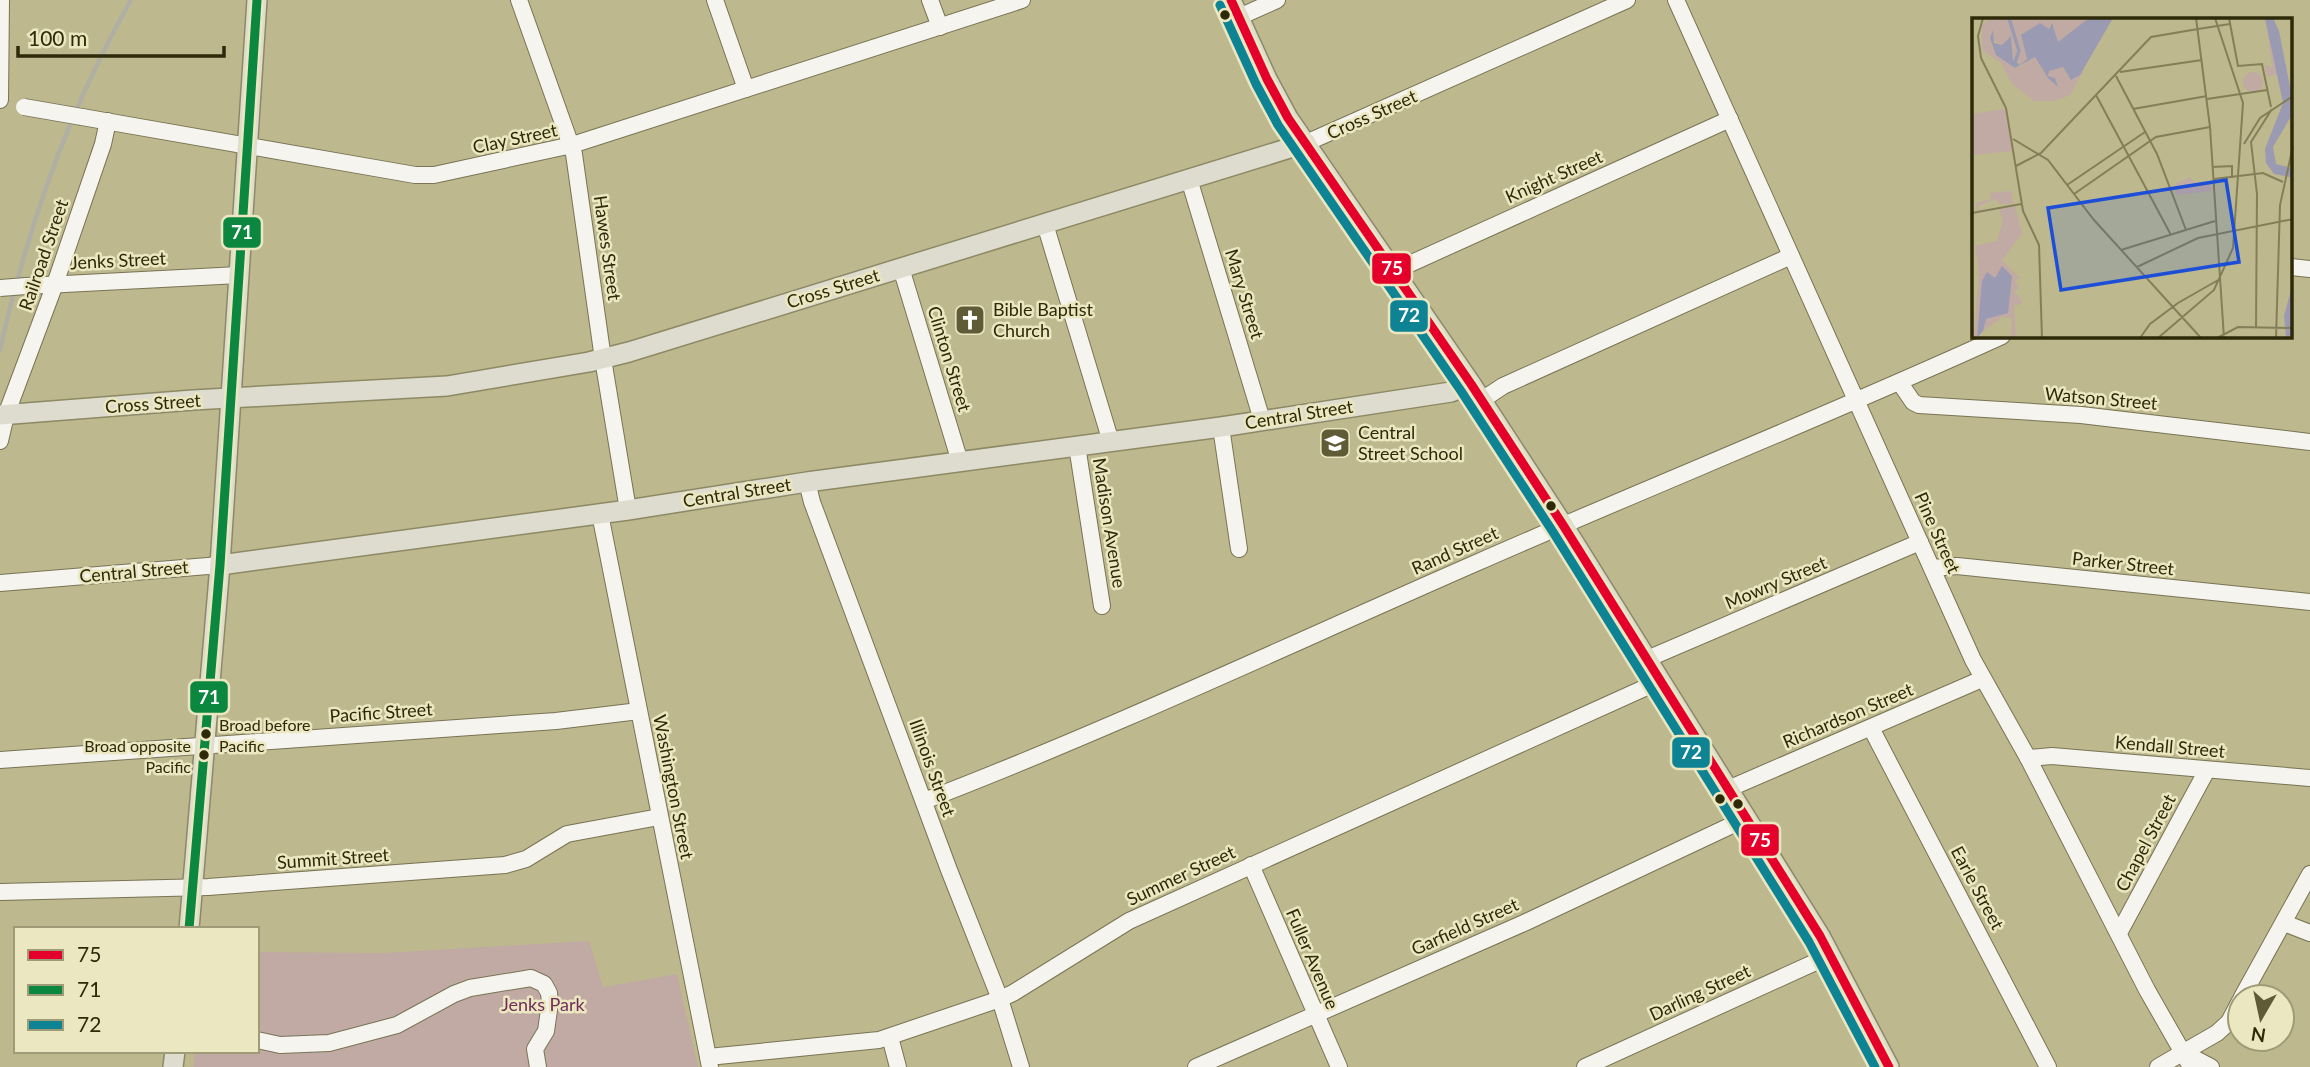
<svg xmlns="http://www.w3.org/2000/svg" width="2310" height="1067" font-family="Lato,sans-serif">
  <rect width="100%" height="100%" fill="#bdb88d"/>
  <polygon fill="#c1aaa3" points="589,941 603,987 677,974 698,1067 193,1067 195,1051 257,1051 257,952 384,953"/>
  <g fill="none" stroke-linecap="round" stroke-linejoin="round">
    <g stroke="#787455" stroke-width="18">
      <g id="minor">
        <polyline points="519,0 574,154 603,359 628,510"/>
        <polyline points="715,0 746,89"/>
        <polyline points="930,0 940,27"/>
        <polyline points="1676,0 1973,660 2028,758 2147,990 2191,1067"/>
        <polyline points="1239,17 1277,0"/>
        <polyline points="0,100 1,0"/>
        <polyline points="82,117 415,175 434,175 572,145 1022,0"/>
        <polyline points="1306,143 1627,0"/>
        <polyline points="1189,179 1262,420"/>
        <polyline points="1045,224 1111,442"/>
        <polyline points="2291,267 2310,269"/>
        <polyline points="901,268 960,462"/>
        <polyline points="1394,271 1730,119"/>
        <polyline points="26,286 239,275"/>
        <polyline points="1900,383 1913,402 1919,405 2081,415 2310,442"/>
        <polyline points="1482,400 1503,386 1791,256"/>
        <polyline points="1221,427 1239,549"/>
        <polyline points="0,441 6,415 55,284 103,144 108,121"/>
        <polyline points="1077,446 1102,606"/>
        <polyline points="807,482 812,502 949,870 1000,999 1021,1067"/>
        <polyline points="600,514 710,1067"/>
        <polyline points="1932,568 1957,566 2310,602"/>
        <polyline points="0,583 220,565"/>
        <polyline points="1647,659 1920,542"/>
        <polyline points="1871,728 2048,1067"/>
        <polyline points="2028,758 2052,756 2310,778"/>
        <polyline points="0,760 556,721 639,711"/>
        <polyline points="1728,789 1982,679"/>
        <path d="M924,801C1111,729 1293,643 1476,563C1651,486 1829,415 2002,336"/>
        <polyline points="1251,865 1339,1067"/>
        <polyline points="0,892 208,887 505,865 526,859 567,834 659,817"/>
        <polyline points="2284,923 2310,933"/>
        <polyline points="2119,933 2207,770"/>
        <polyline points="2242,997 2310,874"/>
        <polyline points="890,1037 898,1067"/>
        <polyline points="257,1040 280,1045 329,1043 397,1025 454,994 470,988 531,978 544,984 549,993 550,1003 546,1031 535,1049 538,1067"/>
        <polyline points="2184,1053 2211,1067"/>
        <polyline points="708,1057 879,1040 1000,999 1013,993 1129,921 1660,681"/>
        <polyline points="1196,1067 1524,923 1747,818"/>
        <polyline points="1585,1067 1831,955"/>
        <polyline points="2158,1067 2217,1033 2229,1022 2240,1001"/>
      </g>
    </g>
    <g stroke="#8d8965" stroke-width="22">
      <g id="major">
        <polyline points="1231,0 1267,79 1288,118 1471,384 1563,525 1820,936 1889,1067"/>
        <polyline points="0,415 193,400 447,386 589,362 629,352 1306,143"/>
        <polyline points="220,565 628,510 807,482 1221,427 1451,392 1471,384"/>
        <polyline points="189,929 220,565 257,0"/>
        <polyline points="173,1067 175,1051"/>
      </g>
    </g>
    <use href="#minor" stroke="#f5f4ee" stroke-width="16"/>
    <use href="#major" stroke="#dddcce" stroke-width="19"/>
    <path stroke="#b0afa4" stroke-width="4.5" d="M0,350C27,228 69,109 131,0"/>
    <g stroke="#787455" stroke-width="18" stroke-linecap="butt">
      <g id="minor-bridge">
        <polyline points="24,107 82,117"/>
        <polyline points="0,288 26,286"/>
      </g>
    </g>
    <use href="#minor-bridge" stroke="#f5f4ee" stroke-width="16"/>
    <g stroke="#ebe7c1" stroke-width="14">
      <polyline id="bus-1" points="1231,0 1267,79 1288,118 1471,384 1563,525 1820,936 1889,1067"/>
    </g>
    <g stroke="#ebe7c1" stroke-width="14">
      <polyline id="bus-2" points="189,929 220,565 257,0"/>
    </g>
    <g stroke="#ebe7c1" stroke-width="14">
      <polyline id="bus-3" points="1220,5 1256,84 1278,125 1461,391 1553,532 1809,942 1875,1067"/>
    </g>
    <use href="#bus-1" stroke="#e4002b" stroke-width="9"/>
    <use href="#bus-2" stroke="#0c873f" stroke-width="9"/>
    <use href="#bus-3" stroke="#0e8393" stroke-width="9"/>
  </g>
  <defs>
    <g id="church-square" transform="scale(1.575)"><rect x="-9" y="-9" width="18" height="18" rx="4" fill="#605b37" stroke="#ebe7c1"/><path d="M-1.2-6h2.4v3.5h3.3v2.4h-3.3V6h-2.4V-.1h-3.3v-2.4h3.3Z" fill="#fff"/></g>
    <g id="school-square" transform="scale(1.575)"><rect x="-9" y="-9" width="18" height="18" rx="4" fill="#605b37" stroke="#ebe7c1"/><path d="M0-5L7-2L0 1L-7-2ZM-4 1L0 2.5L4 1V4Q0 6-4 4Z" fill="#fff"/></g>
  </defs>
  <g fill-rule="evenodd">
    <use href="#church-square" x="970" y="320"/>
    <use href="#school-square" x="1335" y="443"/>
  </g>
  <g fill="#2e2908" stroke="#ebe7c1" stroke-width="2.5">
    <circle cx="1225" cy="15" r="6"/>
    <circle cx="1551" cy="506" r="6"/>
    <circle cx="206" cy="734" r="6"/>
    <circle cx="204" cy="755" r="6"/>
    <circle cx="1720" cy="799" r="6"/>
    <circle cx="1738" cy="804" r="6"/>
  </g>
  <g text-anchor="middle" stroke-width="5" stroke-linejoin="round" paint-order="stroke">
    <g font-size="16" fill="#2e2908" stroke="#ebe7c1" text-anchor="start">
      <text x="219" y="731">Broad before<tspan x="219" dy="21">Pacific</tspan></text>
      <text x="191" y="752" text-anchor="end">Broad opposite<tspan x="191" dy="21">Pacific</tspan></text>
    </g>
    <g font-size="18" fill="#2e2908" stroke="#ebe7c1">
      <text transform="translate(1372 115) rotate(-24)" y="6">Cross Street</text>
      <text transform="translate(515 139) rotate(-12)" y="6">Clay Street</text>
      <text transform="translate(1554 177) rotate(-24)" y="6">Knight Street</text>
      <text transform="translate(607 248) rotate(82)" y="6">Hawes Street</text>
      <text transform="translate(44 255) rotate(-71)" y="6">Railroad Street</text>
      <text transform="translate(118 261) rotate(-3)" y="6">Jenks Street</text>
      <text transform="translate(833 289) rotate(-17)" y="6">Cross Street</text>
      <text transform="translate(1244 294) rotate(73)" y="6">Mary Street</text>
      <text transform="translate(949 359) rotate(73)" y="6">Clinton Street</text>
      <text transform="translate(2101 399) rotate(5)" y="6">Watson Street</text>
      <text transform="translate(153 404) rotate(-4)" y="6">Cross Street</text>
      <text transform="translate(1299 415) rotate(-9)" y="6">Central Street</text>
      <text transform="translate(737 493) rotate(-9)" y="6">Central Street</text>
      <text transform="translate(1109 523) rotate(81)" y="6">Madison Avenue</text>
      <text transform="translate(1937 533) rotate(66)" y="6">Pine Street</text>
      <text transform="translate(1455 551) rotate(-24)" y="6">Rand Street</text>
      <text transform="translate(2123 564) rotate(6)" y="6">Parker Street</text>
      <text transform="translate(134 572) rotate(-5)" y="6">Central Street</text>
      <text transform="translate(1776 583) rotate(-23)" y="6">Mowry Street</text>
      <text transform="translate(381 713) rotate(-4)" y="6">Pacific Street</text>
      <text transform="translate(1848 716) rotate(-23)" y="6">Richardson Street</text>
      <text transform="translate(2170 747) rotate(5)" y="6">Kendall Street</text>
      <text transform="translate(932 768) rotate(70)" y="6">Illinois Street</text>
      <text transform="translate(673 787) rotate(79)" y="6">Washington Street</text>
      <text transform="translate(2146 843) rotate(-62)" y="6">Chapel Street</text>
      <text transform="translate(333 859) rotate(-4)" y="6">Summit Street</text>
      <text transform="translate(1181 876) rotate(-25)" y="6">Summer Street</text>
      <text transform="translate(1977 888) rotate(62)" y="6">Earle Street</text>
      <text transform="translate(1465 927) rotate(-24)" y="6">Garfield Street</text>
      <text transform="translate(1312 959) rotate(67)" y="6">Fuller Avenue</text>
      <text transform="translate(1700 993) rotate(-25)" y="6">Darling Street</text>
    </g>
    <g font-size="18" fill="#2e2908" stroke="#ebe7c1" text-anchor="start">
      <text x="993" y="316">Bible Baptist<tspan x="993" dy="21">Church</tspan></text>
      <text x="1358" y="439">Central<tspan x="1358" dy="21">Street School</tspan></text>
    </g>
    <g font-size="18" fill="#712e5b" stroke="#ebe7c1">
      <text x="543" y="1011">Jenks Park</text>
    </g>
  </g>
  <g transform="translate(1972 18)">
    <rect width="320" height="320" fill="#bdb88d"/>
    <path d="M19,0H117L86,25L79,6L77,11L68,5L49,17L55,42L48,47L41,42L40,19L30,27L18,20L24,37L44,50L63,39L75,58L77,52L91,49L99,62L113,50L98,77L83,83H62L40,66L28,44L10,32V7ZM293,0L300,19L305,56L295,59L293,46L300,50V45ZM271 64a10 10 0 1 1 20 0a10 10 0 1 1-20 0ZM33,91L40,133L0,137V96ZM217,159L224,165L239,164V173L203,177V166ZM39,173L41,186H27L24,181L6,188L7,192L24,190L5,193L4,185L0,186L19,181L18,175ZM43,188L50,215L30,243L48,260L43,262L47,271L42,273L51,285L42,288L44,320H39L40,300L30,299L2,320L7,254L3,228L25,223L31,203L27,191ZM36,255L38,271L10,306L11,264Z" fill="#c1aaa3" fill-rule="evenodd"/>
    <path d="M117,0H141L108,57L99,62L91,49L77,53L76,58L83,60L86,69L76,60L63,39L43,50L24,37L18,20L21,12L22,25L30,27L39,18L41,42L48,47L55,41L49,17L68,5L77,11L80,5L86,24ZM293,0H301L307,13L320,79L318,100L301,129L304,146L320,150L319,164L318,159L302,156L294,145L293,131L311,85ZM30,248L40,258L36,295L14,301L11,313L5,320L10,263L15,254L23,260ZM320,268V320H314L312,298Z" fill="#9a9ab3"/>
    <path fill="none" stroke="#9a9ab3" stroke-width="3.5" d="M37,0L47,33L43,44"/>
    <path fill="none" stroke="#847f58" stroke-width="2" d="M11,0L6,18L9,40L34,90L51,193L67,227L70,320M224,0L238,109L252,320M257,0L266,48L290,46L299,89M226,11L258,6M148,54L230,42M144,58L185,136L214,212M124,77L199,217M235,81L295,72M161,91L235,78M41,121L76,142L122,202L229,320M272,126L288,100L321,78M44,148L69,135L179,19L226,11M240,149L260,148V160M242,161L291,155L311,164M95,167L173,114M102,176L184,119L238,109M0,195L49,186M149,232L243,203M165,249L226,220L321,201M284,309L285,176L279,124L300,91M168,320L178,306L206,285L248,261M186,320L242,272L261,230L271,85L243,0M245,320L266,309L321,310M304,320L308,187L321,128"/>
    <path fill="#1d4ed8" fill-opacity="0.15" stroke="#1d4ed8" stroke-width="3.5" d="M254,162L267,244L89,272L76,190Z"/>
    <rect width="320" height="320" fill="none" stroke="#2e2908" stroke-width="3.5"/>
  </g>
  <g stroke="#ebe7c1" stroke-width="2.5">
    <rect x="222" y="216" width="40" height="33" rx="7" fill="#0c873f"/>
    <rect x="1371" y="252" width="41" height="33" rx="7" fill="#e4002b"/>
    <rect x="1389" y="299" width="40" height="34" rx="7" fill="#0e8393"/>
    <rect x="189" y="680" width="40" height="34" rx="7" fill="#0c873f"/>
    <rect x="1671" y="736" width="40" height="33" rx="7" fill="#0e8393"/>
    <rect x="1740" y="823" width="40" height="34" rx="7" fill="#e4002b"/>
  </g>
  <g font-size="19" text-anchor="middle" font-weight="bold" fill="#fff">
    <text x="242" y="239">71</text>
    <text x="1392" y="275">75</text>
    <text x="1409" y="322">72</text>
    <text x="209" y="704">71</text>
    <text x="1691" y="759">72</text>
    <text x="1760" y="847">75</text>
  </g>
  <rect x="14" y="927" width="245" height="126" fill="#ebe7c1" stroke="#9f9b77" stroke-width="2"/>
  <rect x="28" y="950" width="35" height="10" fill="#e4002b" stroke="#9f9b77" stroke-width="2"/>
  <text x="77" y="962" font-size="21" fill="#2e2908">75</text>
  <rect x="28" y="985" width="35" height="10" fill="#0c873f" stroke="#9f9b77" stroke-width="2"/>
  <text x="77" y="997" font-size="21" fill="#2e2908">71</text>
  <rect x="28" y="1020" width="35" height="10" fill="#0e8393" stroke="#9f9b77" stroke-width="2"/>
  <text x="77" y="1032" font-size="21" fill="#2e2908">72</text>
  <g transform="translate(2261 1018) rotate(189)"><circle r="33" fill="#ebe7c1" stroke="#9f9b77" stroke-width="2"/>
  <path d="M0-5L12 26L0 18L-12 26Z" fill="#605b37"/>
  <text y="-10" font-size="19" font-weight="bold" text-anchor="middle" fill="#2e2908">N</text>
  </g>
  <path d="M18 46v10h206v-10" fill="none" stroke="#2e2908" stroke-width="3.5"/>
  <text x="28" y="46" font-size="21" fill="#2e2908" stroke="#ebe7c1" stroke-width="5" paint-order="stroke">100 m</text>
</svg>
